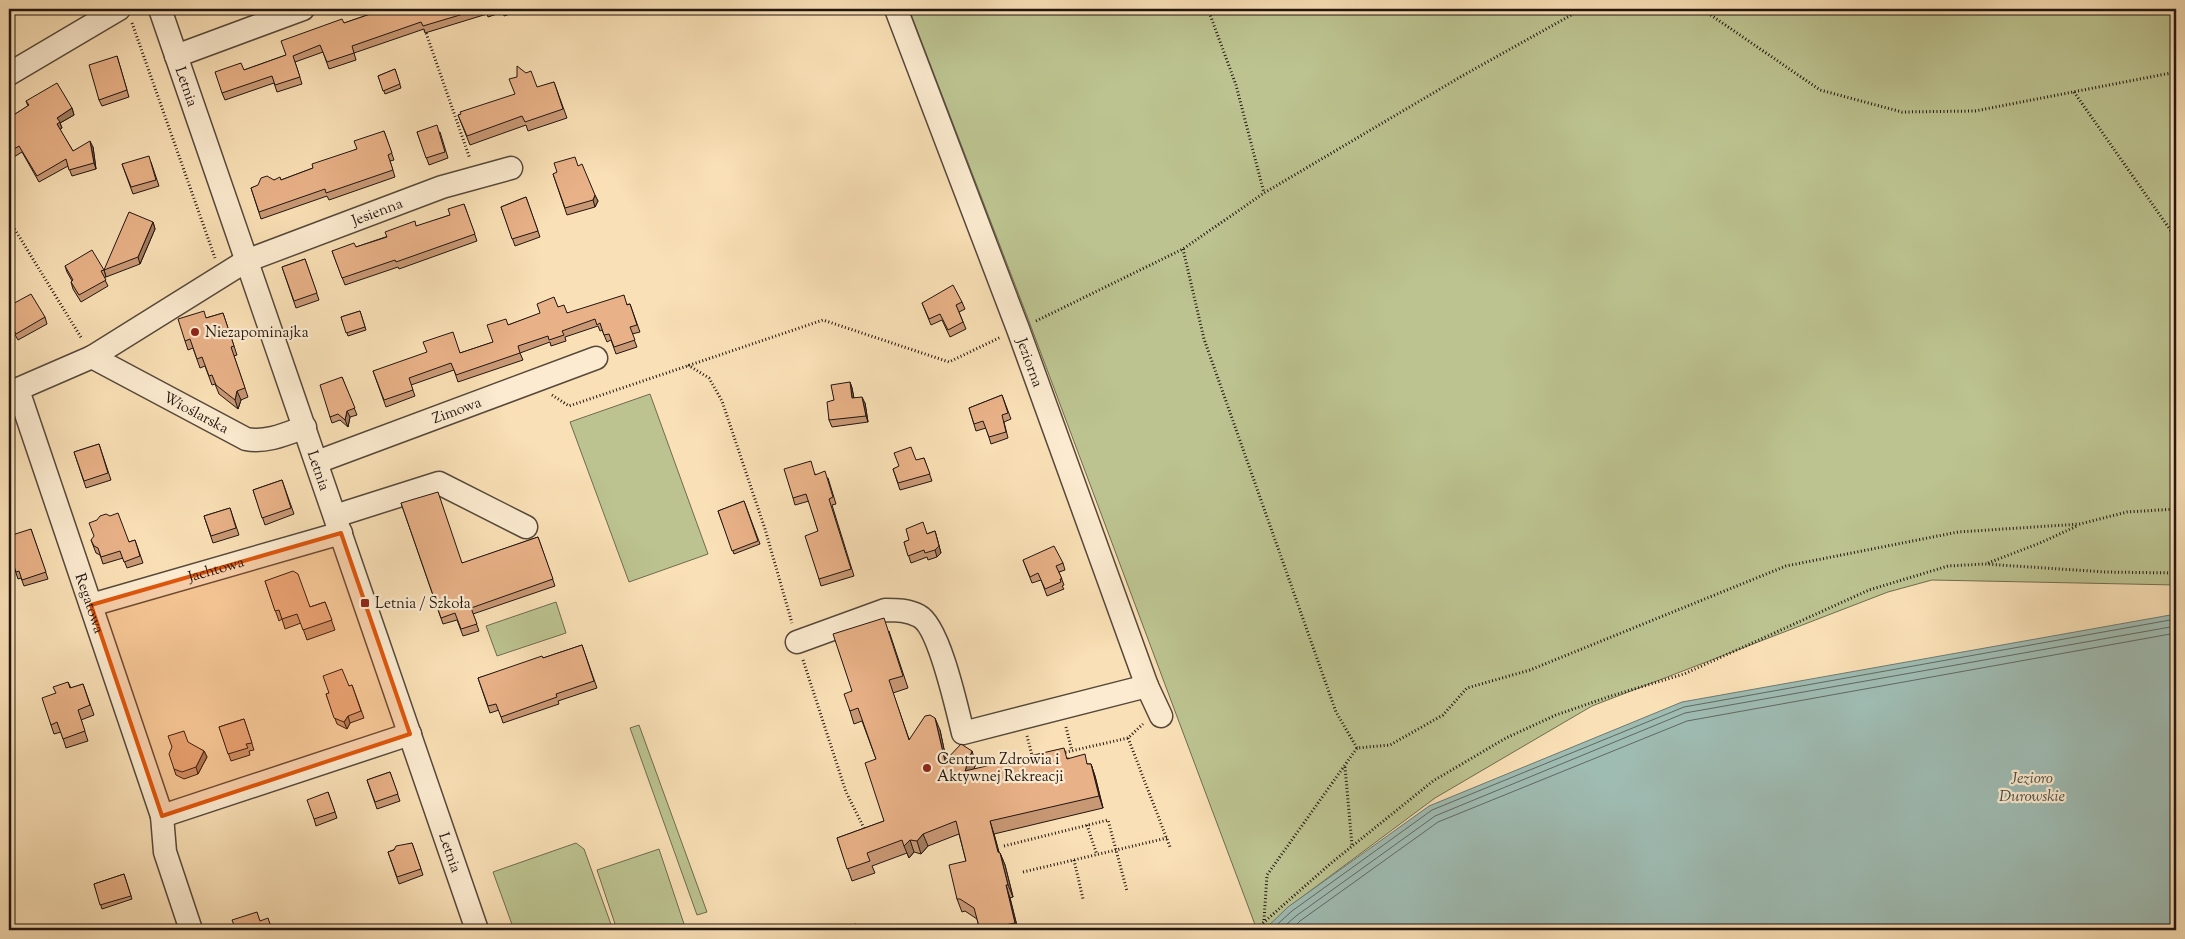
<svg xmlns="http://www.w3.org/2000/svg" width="2185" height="939" font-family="'Sorts Mill Goudy',serif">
  <rect width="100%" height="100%" fill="#fae0b6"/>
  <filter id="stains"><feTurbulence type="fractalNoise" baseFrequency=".004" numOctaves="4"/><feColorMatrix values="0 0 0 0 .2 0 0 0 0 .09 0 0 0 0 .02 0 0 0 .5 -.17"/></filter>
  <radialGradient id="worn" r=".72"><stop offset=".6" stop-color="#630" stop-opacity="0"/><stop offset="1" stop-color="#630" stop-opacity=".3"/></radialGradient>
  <g fill="#bcc390" stroke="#6e6c50">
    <polygon points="909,9 2176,9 2176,585 1932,580 1888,592 1592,706 1435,798 1290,906 1265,930 1257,930 1027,316"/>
    <polygon points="650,394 708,554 629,582 570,422"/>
    <polygon points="556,602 566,633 497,656 486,626"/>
    <polygon points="639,725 707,912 697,915 630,728"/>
    <polygon points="576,843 584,849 613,930 514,930 493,872"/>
    <polygon points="659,849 686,930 617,930 597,870"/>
  </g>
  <polygon fill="#9fbcb3" stroke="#6c7972" points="2176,614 2176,930 1264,930 1288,907 1429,806 1682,702"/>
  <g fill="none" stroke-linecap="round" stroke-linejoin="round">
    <g stroke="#606862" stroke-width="1">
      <polyline points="1271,930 1292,911 1432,810 1684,707 2176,619"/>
      <polyline points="1280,930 1296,916 1435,816 1685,713 2176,626"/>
      <polyline points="1291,930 1300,921 1438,822 1687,721 2176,633"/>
    </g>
    <g stroke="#56483a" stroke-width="25">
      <g id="minor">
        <path id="s1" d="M160,9L477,930"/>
        <path id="s2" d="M896,9L1018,329L1147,686L1161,716"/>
        <polyline points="176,56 303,9"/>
        <polyline points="9,74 119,9"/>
        <path id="s3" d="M92,357L246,439C266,443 286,434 305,427"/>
        <path id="s4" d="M18,390L162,816L165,852L191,930"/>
        <path id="s5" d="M9,393L92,357L246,261L442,187L511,168"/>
        <path id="s6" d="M317,462L596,358"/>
        <polyline points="335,516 439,483 526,527"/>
        <path id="s7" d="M91,605L341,533"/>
        <path d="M797,642L885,610C897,610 908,610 919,616C939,626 957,709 963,733L1147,686"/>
        <polyline points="162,816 410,734"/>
      </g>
    </g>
    <g stroke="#201511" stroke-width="3" stroke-dasharray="1 2.5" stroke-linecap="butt">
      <polyline points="1208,9 1236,85 1264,193"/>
      <polyline points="1702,9 1820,90 1902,112 1975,111 2176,72"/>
      <polyline points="132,23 215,258"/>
      <polyline points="425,30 470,159"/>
      <polyline points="2074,92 2176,238"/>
      <polyline points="9,220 82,339"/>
      <polyline points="1183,249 1204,339 1336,712 1357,748 1390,745 1443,715 1467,688 1530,670 1786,566 1958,532 2080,524 2127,512 2176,509"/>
      <polyline points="1036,321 1183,249 1264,193 1462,76 1582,9"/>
      <polyline points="688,365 709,378 722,401 765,529 792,623"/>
      <polyline points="552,395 569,406 823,320 949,362 1001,337"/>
      <polyline points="1988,563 2040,543 2077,526"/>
      <polyline points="803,660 846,792 866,832"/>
      <polyline points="1066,727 1072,751"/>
      <polyline points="1027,736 1033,759"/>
      <polyline points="1128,738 1170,847"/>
      <polyline points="1062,753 1128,738 1143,724"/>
      <polyline points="1345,767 1352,845"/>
      <polyline points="1087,825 1097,855"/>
      <polyline points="1004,846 1108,820 1127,891"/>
      <polyline points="1074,860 1083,899"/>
      <polyline points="1023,872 1167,838"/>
      <polyline points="1264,920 1267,875 1357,748"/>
      <polyline points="1255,930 1330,864 1433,781 1506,738 1556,715 1611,696 1684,674 1869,590 1948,566 1985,564 2105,572 2176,573"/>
    </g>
    <use href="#minor" stroke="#fcebd0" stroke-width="22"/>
  </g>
  <g fill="#c89874" stroke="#201511">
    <polygon points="9,9 38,9 9,16"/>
    <polygon points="191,9 199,9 192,11"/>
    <polygon points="385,9 525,9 504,16 503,12 488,17 487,14 425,33 424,29 354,53 356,60 329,69 323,52 295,62 302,84 277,92 274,83 225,100 222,93 244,70 286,55 344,23"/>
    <polygon points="117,56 129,97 102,106 99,100"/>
    <polygon points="395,69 401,88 385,94 378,76"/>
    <polygon points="554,82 567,118 528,131 526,125 470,145 458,115"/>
    <polygon points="26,101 72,108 74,115 60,123 62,128 60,130 73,151 93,147 96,169 72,176 68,166 39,182 22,152 9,160 9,118 28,106"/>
    <polygon points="384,131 394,160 390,161 395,177 329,200 327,196 261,219 251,188 274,180 281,180 313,168 357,149"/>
    <polygon points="417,132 440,132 448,158 429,165"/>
    <polygon points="151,162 159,186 133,194 122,164"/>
    <polygon points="578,166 598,201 595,207 567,215 553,174"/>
    <polygon points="526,197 540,237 515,246 501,207"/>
    <polygon points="464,204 477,241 399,269 398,267 345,285 332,251 356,247 450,215"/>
    <polygon points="153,222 155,229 140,264 106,277 104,270"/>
    <polygon points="305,259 319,300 296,308 282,267"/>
    <polygon points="65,266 104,270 106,277 104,278 108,286 81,302 73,289 71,282 72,281 67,272"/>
    <polygon points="962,302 965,309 959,312 966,329 950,337 942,320 931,325 922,303"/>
    <polygon points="630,304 640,332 632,334 637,347 616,354 611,340 607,342 602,330 600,331 598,326 565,337 566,341 551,346 550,342 520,353 523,360 458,382 454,370 411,385 415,396 386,407 373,371 460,353 493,342 508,325 558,307 567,313"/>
    <polygon points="9,306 45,317 47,324 18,340 9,324 9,322 12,314"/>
    <polygon points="360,311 366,330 348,336 341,317"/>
    <polygon points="223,313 237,355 234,356 248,397 241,400 238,409 219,394 215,384 212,385 205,366 200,368 193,348 188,350 185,341 206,318"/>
    <polygon points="342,377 357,415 350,417 348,427 340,420 332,423 330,417"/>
    <polygon points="850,382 852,388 854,398 865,403 868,422 832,427 829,420 834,400"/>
    <polygon points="1002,395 1011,419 1004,422 1008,438 991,444 986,428 976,431 969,408"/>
    <polygon points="99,444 111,480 86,488 74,452"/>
    <polygon points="924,458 932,481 900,490 893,469"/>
    <polygon points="815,474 828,478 836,504 832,505 854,576 821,586 819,579 818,531 809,501 795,505 793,498"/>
    <polygon points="282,480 294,514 265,525 253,490"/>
    <polygon points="744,501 760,544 734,554 718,511"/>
    <polygon points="401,503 463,563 538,537 555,586 473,614 479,631 463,636 457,620 443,624"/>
    <polygon points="230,508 239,535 213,543 204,516"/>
    <polygon points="31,529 48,579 24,586 21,578 18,579 10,555 13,554"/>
    <polygon points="935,531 941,553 937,557 928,560 927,557 911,563 904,542"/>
    <polygon points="91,540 129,542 135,540 143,563 127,568 123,558 103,564 100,555 96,553"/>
    <polygon points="1023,560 1063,563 1065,570 1059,572 1064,585 1062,586 1064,589 1047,596 1041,580 1032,583"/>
    <polygon points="265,581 310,607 325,602 335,630 307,640 301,623 285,629 282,619 279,621"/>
    <polygon points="889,631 908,688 893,693 909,739 940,730 946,759 976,763 974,769 1068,758 1088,764 1091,764 1095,776 1103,808 994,834 999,852 1000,853 1005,865 1013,897 1010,898 1018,930 980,930 977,919 965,911 962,912 957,899 966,861 959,834 928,846 921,854 914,852 909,858 907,853 872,866 875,873 852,881 837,838 884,821 876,759 862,721 854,724 850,711 852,691"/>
    <polygon points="582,645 597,688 558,701 559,704 503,723 499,710 490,713 478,678 543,658"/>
    <polygon points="68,682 71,688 83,684 94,715 81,720 88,741 66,748 61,732 54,734 51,725 56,693"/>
    <polygon points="352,685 364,718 350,723 347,729 337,724 326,694"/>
    <polygon points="244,719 254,750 249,751 250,755 231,761 219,727"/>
    <polygon points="188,743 204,751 207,757 198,774 184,779 176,775 174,769"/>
    <polygon points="390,772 400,801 377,809 367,780"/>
    <polygon points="328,792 337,818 316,826 314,819"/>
    <polygon points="412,843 423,875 399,884 388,852"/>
    <polygon points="124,874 132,899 102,909 94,884"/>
  </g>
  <g fill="#a37c5e" stroke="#201511">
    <polygon points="72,108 74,115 60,123 62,128 59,130 57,124 57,118"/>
    <polygon points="90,141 93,147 96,169 94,163"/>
    <polygon points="595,195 598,201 595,207 593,200"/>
    <polygon points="153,222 155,229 140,264 138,257"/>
    <polygon points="850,382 852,388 855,405 852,398"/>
    <polygon points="237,391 241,400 238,409 235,400"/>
    <polygon points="862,397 865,403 868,422 866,416"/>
    <polygon points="347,411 350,417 348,427 345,420"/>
    <polygon points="935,531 941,553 937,557 935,550"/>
    <polygon points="348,716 350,723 347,729 344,722"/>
    <polygon points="935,718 940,730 949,773 945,761"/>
    <polygon points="204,751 207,757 198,774 196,767"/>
    <polygon points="972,751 976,763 969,784 965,771"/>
    <polygon points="1091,764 1095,776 1103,808 1099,796"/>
    <polygon points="990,821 994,834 1002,864 998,852"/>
    <polygon points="923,834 928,846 921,854 917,841"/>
    <polygon points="910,840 914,852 909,858 904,846"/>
    <polygon points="1000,853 1005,865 1013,897 1008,885"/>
    <polygon points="1006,885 1010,898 1018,930 1015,923"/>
  </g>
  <g fill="#e9b187" stroke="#201511">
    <polygon points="385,9 480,9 423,26 421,22 352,46 354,53 327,62 320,45 293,56 300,77 275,85 272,76 222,93 215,72 241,63 244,70 286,55 281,41 342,19 344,23"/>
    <polygon points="117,56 127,90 99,100 89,65"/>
    <polygon points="517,66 526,73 531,71 537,87 554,82 563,109 525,122 522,116 467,136 458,115 461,114 460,112 515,94 509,79 517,77"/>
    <polygon points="395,69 400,84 383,91 378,76"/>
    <polygon points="57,83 72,108 57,118 60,122 57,124 73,151 90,141 94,163 69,170 66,159 37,176 19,146 9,152 9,118 29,105 26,101"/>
    <polygon points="437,125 445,152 426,158 417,132"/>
    <polygon points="384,131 392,153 388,155 393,170 326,193 325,189 259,212 251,188 258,185 261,178 267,176 274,180 280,177 281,180 313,168 312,164 357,149 354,141"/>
    <polygon points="149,156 156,180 131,187 122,164"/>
    <polygon points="575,157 578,166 582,164 595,195 593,200 565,208 553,174 557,172 554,163"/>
    <polygon points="526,197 538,231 512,239 501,207"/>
    <polygon points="464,204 475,234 396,262 395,260 342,278 332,251 354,243 356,247 387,237 385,232 415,221 416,226 450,215 448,209"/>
    <polygon points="129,212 153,222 138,257 104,270"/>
    <polygon points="92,250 104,270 101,271 106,280 79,295 71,282 73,280 65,266"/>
    <polygon points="305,259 317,293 294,301 282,267"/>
    <polygon points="953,285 962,302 956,305 963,322 948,330 940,314 929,319 922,303"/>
    <polygon points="31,294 45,317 16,334 9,322 9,315 13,313 9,306"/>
    <polygon points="624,295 627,305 630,304 637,325 630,327 635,340 614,347 609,334 604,335 600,323 597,325 595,319 562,331 564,335 549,340 548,336 518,346 520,353 456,375 451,363 409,378 413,390 384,400 373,371 427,352 423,342 453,332 460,353 493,342 487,325 506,319 508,325 540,313 537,304 554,297 558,307 564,305 567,313"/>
    <polygon points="204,311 206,318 223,313 234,346 231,347 245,388 237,391 235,400 216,385 212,375 209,376 202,357 197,359 190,339 185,341 178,319"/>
    <polygon points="360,311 365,327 346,333 341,317"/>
    <polygon points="342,377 355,408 347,411 345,420 338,414 330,417 320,385"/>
    <polygon points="850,382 852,398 862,397 866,416 829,420 827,402 834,400 831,385"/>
    <polygon points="1002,395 1008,413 1002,415 1006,432 989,437 983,421 974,424 969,408"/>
    <polygon points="99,444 108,473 84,481 74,452"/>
    <polygon points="911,447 916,460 924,458 930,474 898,483 893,469 899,466 894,453"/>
    <polygon points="811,461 815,475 825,471 833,497 829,499 851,569 819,579 805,536 818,531 806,494 793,498 784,469"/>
    <polygon points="282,480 291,508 262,518 253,490"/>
    <polygon points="438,492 462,563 538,537 553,579 471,608 477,624 461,629 455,613 441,618 401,503"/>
    <polygon points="744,501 758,541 732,551 718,511"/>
    <polygon points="230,508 236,528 211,536 204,516"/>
    <polygon points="118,513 129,542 135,540 140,556 124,562 120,551 101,557 98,548 94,546 91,540 94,536 89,523 97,520 100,516 106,514 110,516"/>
    <polygon points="923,522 927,534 935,531 939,546 935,550 925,553 924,550 908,556 904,542 909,540 906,529"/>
    <polygon points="31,529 46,572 22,580 19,571 16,572 10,555 13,554 9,541 9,536"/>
    <polygon points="1054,546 1063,563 1056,566 1062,579 1060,579 1061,582 1045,589 1038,573 1030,577 1023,560"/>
    <polygon points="293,571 298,574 310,607 325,602 332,620 303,630 297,614 282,619 279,610 275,611 265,581"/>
    <polygon points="884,618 903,676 889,680 909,740 925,716 930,715 935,718 945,761 961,744 972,751 965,771 1064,748 1067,759 1085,754 1087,764 1091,764 1099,796 990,821 998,852 1000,853 1008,885 1006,885 1015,923 980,930 974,908 960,899 957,899 949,865 966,861 956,821 923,834 917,841 910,840 904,846 902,840 867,853 870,861 847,869 837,838 884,821 865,763 876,759 858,708 850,711 844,694 852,691 833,634"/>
    <polygon points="582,645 594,681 556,694 557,697 501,717 496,704 488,706 478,678 542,656 543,658"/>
    <polygon points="342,669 349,686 352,685 361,711 348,716 344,722 334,718 326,694 329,693 323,676"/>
    <polygon points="68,682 70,688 83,684 90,705 78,710 85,731 63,739 57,722 51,725 42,698 56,693 53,687"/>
    <polygon points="244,719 252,743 246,744 248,748 228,754 219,727"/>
    <polygon points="184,731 188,742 204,751 196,767 182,772 174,769 169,754 172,747 168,736"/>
    <polygon points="390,772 398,794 375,802 367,780"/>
    <polygon points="328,792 335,812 314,819 307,800"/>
    <polygon points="412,843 421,869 397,877 388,852 394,850 396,846"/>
    <polygon points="124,874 131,896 100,905 94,884"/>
    <polygon points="257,912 260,921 268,918 272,930 236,930 232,920"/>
    <polygon points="856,924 858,930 835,930"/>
    <polygon points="146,927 147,930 136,930"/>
  </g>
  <path fill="#de560c" fill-opacity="0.2" stroke="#de560c" stroke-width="4" stroke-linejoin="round" d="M341,533L410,734L162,816L91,605Z"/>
  <g fill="#8f2418" stroke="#fcebd0" stroke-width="2">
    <circle cx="195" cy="332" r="5"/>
    <rect x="360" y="598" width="10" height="10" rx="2.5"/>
    <circle cx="927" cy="768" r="5"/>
  </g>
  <g text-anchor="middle" stroke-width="4.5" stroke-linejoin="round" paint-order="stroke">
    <g font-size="15" fill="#201511" stroke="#fcebd0">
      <text dy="5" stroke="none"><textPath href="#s1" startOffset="82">Letnia</textPath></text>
      <text dy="5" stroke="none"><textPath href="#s5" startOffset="412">Jesienna</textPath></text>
      <text dy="5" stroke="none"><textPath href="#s2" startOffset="378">Jeziorna</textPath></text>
      <text dy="5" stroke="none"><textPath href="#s6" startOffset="149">Zimowa</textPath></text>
      <text dy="5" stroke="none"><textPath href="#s3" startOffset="118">Wioślarska</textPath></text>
      <text dy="5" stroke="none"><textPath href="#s1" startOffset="488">Letnia</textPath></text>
      <text dy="5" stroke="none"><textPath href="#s7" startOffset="130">Jachtowa</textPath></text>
      <text dy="5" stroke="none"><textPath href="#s4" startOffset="225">Regatowa</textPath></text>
      <text dy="5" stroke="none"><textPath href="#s1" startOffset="892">Letnia</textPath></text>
    </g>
    <g font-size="15" fill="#201511" stroke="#fcebd0" text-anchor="start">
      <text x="205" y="337">Niezapominajka</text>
      <text x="375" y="608">Letnia / Szkoła</text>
      <text x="937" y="764">Centrum Zdrowia i<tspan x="937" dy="17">Aktywnej Rekreacji</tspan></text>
    </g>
    <g font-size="16" font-style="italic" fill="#4c4f4a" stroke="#fcebd0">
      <text x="2032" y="783">Jezioro<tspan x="2032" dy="18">Durowskie</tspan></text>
    </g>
  </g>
  <rect width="2185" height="939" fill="none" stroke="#fae0b6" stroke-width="30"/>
  <rect x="10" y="10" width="2165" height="919" fill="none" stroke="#201511" stroke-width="2.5"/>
  <rect x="15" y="15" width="2155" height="909" fill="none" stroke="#201511"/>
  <rect width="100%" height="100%" filter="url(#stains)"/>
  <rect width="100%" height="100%" fill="url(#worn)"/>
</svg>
